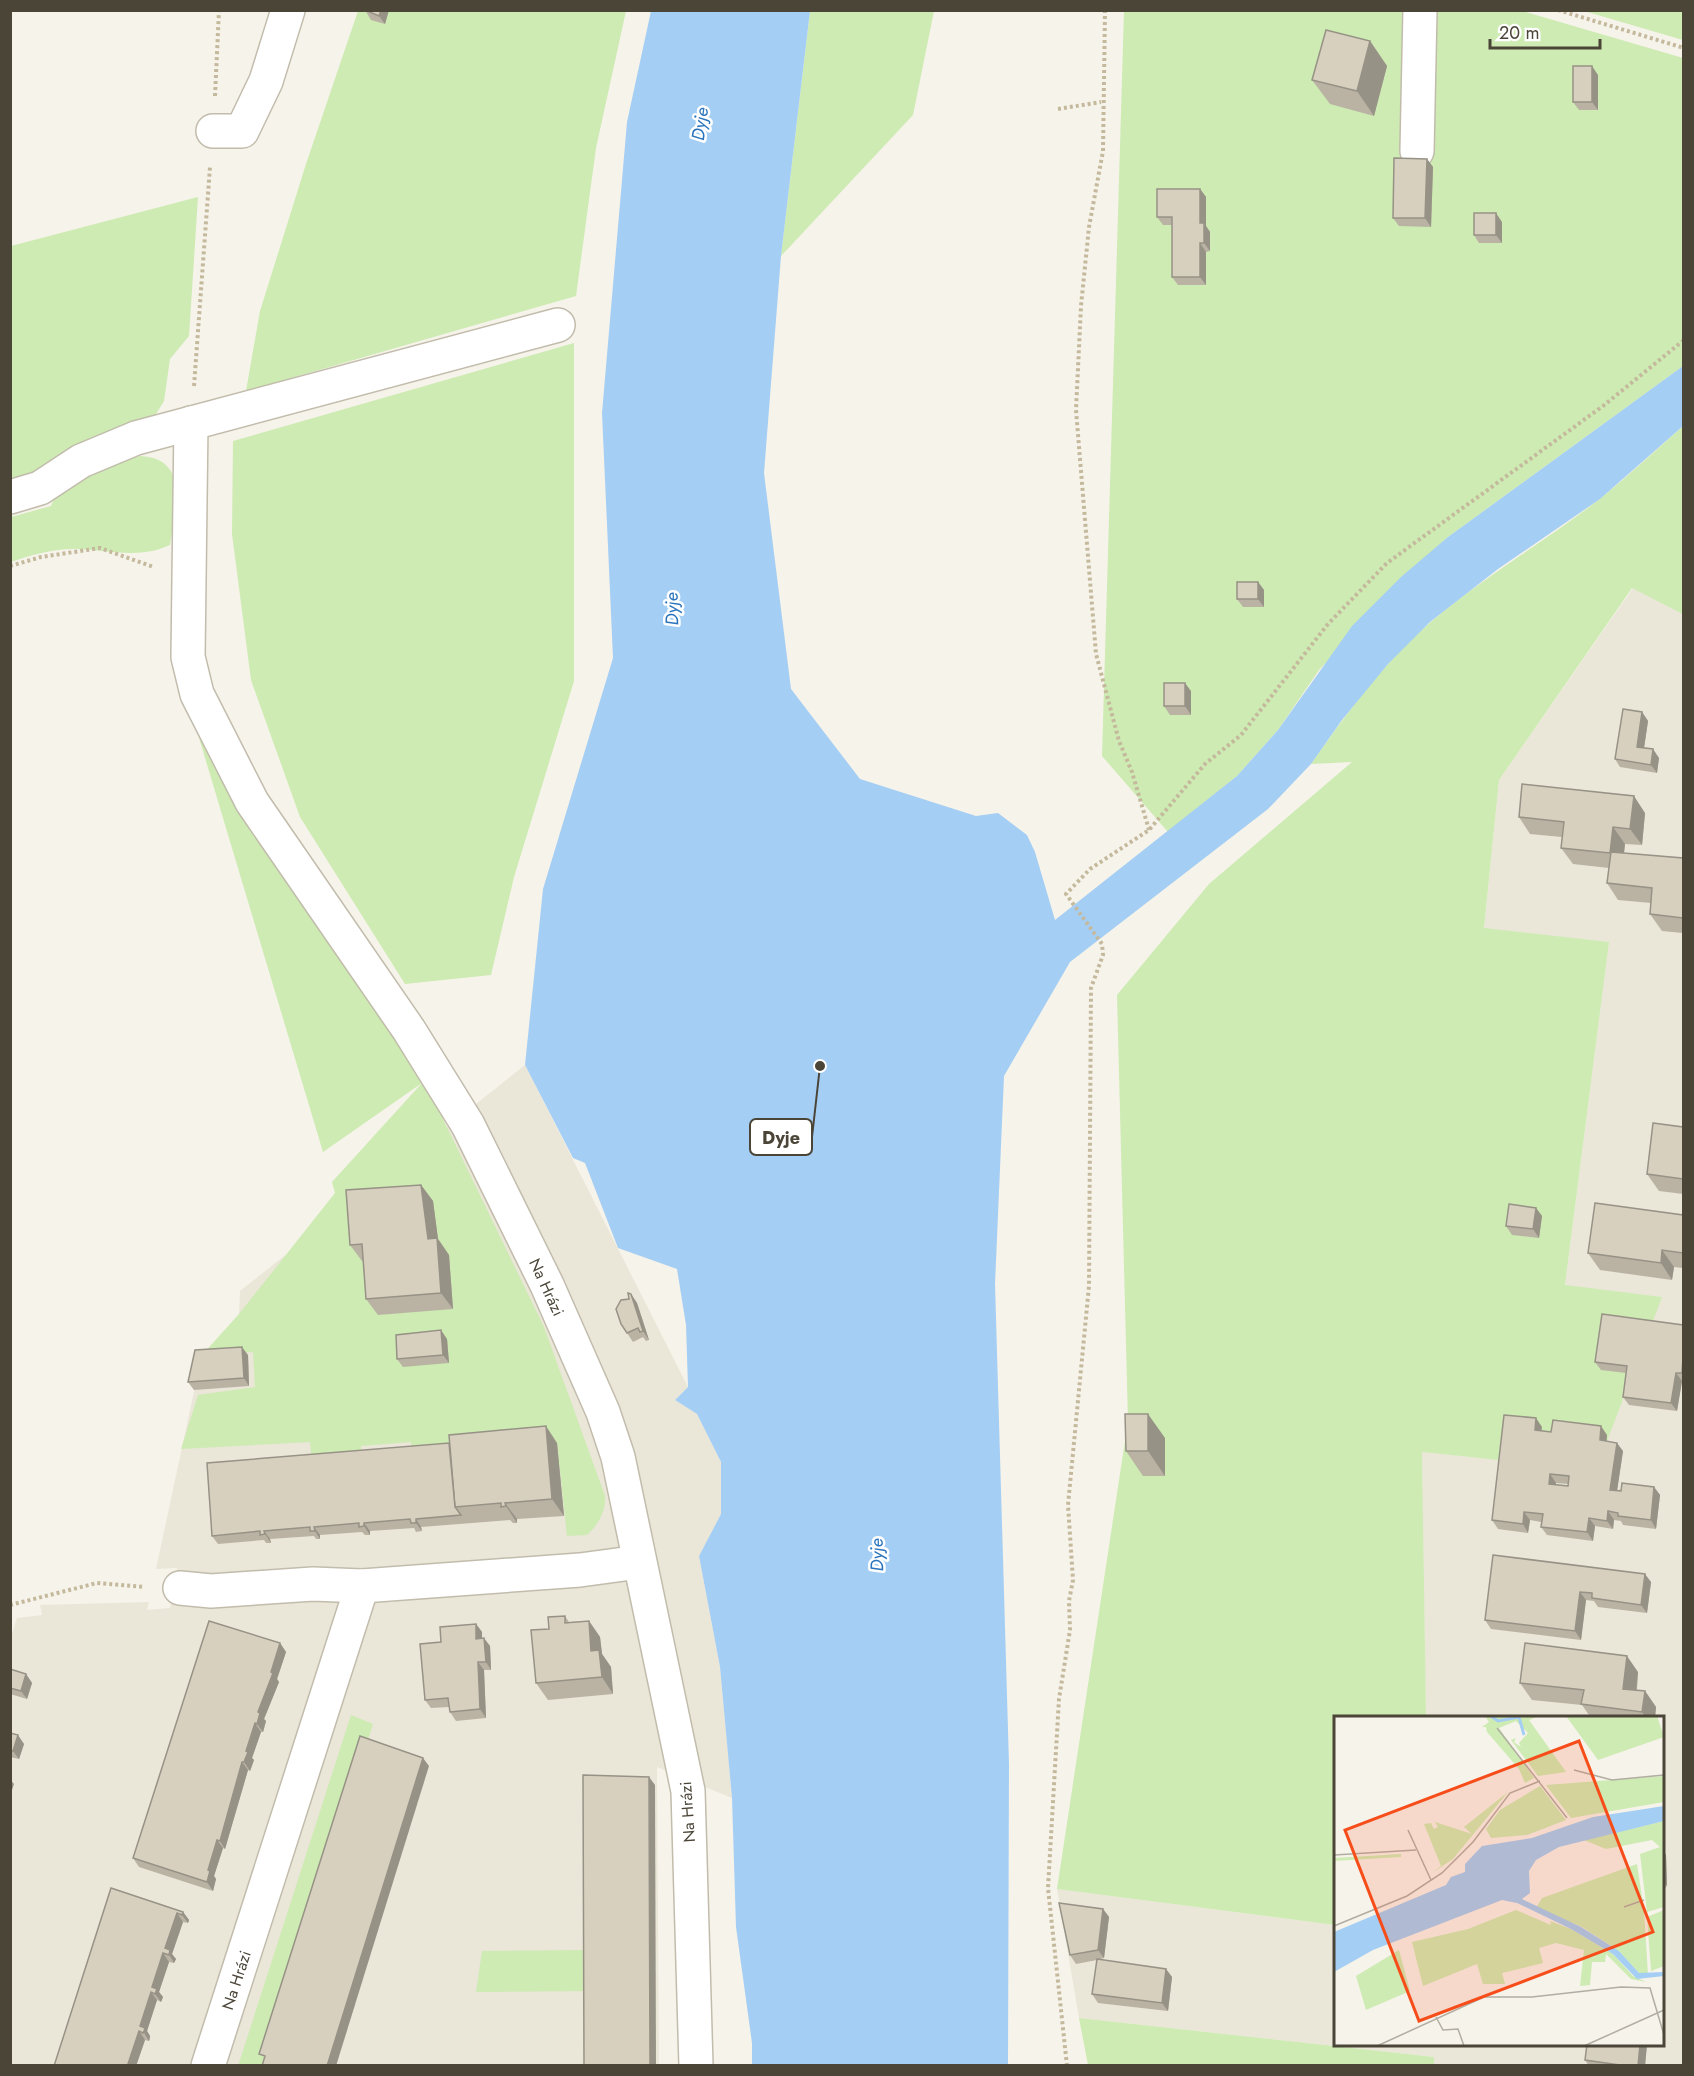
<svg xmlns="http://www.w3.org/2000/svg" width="1694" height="2076" font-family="Jost,sans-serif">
  <rect width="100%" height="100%" fill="#f6f3ea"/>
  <g fill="#eae6d8">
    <polygon points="1633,588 1684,614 1683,2065 1434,2065 1434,2057 1079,2018 1057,1889 1335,1925 1336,2044 1662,2044 1662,1718 1426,1717 1425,1671 1422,1452 1596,1469 1661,1297 1565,1286 1609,942 1484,929 1499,780"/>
    <polygon points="525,1065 688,1387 675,1400 697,1414 721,1462 721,1514 699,1556 720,1667 732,1798 657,1767 659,2065 11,2066 10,1640 17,1618 42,1615 40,1605 149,1602 147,1610 170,1608 177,1568 156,1569 201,1359 239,1314 240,1291"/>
  </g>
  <g fill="#cdebb2">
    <polygon points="358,11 626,11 596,148 576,296 246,391 260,311 306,164"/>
    <polygon points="810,11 934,11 913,115 781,256"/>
    <polygon points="1124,11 1522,11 1683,58 1683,366 1448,537 1319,670 1278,730 1237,776 1168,832 1102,756"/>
    <polygon points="1584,11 1683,11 1683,40"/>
    <polygon points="198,197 189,336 170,359 164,401 151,422 11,485 11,246"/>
    <polygon points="574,343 574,681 514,877 491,975 405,984 300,817 251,680 232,534 233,441"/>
    <path d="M1683,426V614L1632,588L1499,780L1484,928L1609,942L1565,1285L1662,1297L1596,1470L1422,1452L1426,1717L1336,1718L1335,1925L1057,1889L1128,1421L1117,995L1209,884L1352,762L1311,764C1347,713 1384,662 1432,621C1485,576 1546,541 1601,498C1629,475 1656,450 1683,426Z"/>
    <path d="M140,456C191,458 175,511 170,545C138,560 107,549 74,549C52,549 31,555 11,562V517L51,506L58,489L120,460Z"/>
    <path d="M188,701L424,1080L544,1327L605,1496C606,1511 598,1525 587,1535L567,1536L557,1443L412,1456L411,1442L361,1446V1459L312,1463L310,1442L181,1449L198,1395L255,1387L253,1352L202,1355L239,1314L335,1193L332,1182L422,1083L323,1152Z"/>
    <polygon points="351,1715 373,1724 265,2065 238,2066"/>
    <polygon points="589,1950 590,1991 476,1992 482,1951"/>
    <polygon points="1079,2018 1434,2057 1434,2065 1088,2065"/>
  </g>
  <polygon fill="#a5cef4" points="651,11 810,11 781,256 764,473 791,689 860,779 976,816 998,813 1027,835 1035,852 1055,920 1237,776 1278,730 1352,626 1401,577 1448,537 1683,366 1683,426 1600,499 1498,569 1430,622 1388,664 1342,720 1311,764 1268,809 1070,962 1004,1076 995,1284 1009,1764 1008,2065 752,2065 752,2043 736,1927 732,1798 720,1667 699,1556 721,1514 721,1462 697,1414 675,1400 688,1387 686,1325 677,1269 618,1248 585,1163 573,1158 525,1065 543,889 613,658 602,413 627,122"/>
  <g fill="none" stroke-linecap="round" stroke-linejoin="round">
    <g stroke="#c2bcac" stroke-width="36">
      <g id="minor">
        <polyline points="213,131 242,131 266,81 288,10"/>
        <polyline points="1417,151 1420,10"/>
        <polyline points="191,423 188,657 197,694 252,802 409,1030 468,1125 547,1285 603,1412 618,1457 688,1791 696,2066"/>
        <polyline points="10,497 40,488 81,461 136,438 558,325"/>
        <polyline points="180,1588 211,1591 313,1584 362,1586 580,1570 639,1562"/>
        <polyline points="208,2066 362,1586"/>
      </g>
    </g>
    <g stroke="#c5b99d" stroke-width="4" stroke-dasharray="3 3" stroke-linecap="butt">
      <polyline points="1105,10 1103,151 1089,227 1081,306 1076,410 1096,654 1119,741 1132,772 1149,830"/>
      <polyline points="1558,10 1684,48"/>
      <polyline points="215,96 219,10"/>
      <polyline points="1058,109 1101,102"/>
      <polyline points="194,386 210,167"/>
      <polyline points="10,566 41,557 100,548 154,567"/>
      <polyline points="10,1605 97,1583 145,1587"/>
      <polyline points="1067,2066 1048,1888 1059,1699 1070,1630 1069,1601 1073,1580 1068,1505 1089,1286 1091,988 1103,955 1102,944 1066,894 1090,869 1149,830 1205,764 1241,735 1328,624 1387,563 1603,406 1684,340"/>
    </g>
    <use href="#minor" stroke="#fff" stroke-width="33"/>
  </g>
  <g fill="#bab3a4" fill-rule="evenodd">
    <polygon points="365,10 389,10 385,24 371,20"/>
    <polygon points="1370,41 1387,66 1374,116 1330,104 1312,80"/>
    <polygon points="1598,75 1598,110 1579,110 1573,102"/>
    <polygon points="1427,159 1433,167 1431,227 1399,226 1393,218"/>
    <polygon points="1200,189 1206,197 1206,226 1210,232 1210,251 1206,252 1206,285 1178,285 1172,277 1172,225 1163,225 1157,217"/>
    <polygon points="1502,222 1502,243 1479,243 1474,235"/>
    <polygon points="1258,582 1264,590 1264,607 1243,607 1237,599"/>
    <polygon points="1191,691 1191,715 1170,715 1164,706"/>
    <polygon points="1642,712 1648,721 1644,748 1659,758 1657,773 1620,767 1615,759"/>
    <polygon points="1645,813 1642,845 1625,844 1624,853 1683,858 1683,933 1662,931 1650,914 1651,903 1618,900 1607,883 1609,868 1573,864 1561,848 1562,837 1530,834 1519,817"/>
    <polygon points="1683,1127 1683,1194 1659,1191 1647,1174"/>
    <polygon points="421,1185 433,1201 438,1239 449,1255 453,1309 378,1315 366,1299 363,1261 362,1261 350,1245"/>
    <polygon points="1536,1208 1542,1216 1539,1238 1512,1235 1506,1226"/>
    <polygon points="1683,1215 1683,1268 1674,1267 1672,1280 1600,1270 1588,1253"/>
    <polygon points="631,1294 637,1303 649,1340 646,1341 643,1337 633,1342 621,1324 629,1299"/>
    <polygon points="1683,1325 1683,1382 1682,1381 1677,1411 1629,1405 1623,1397 1626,1373 1601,1370 1595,1362"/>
    <polygon points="447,1339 449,1363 403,1367 397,1359"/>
    <polygon points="248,1355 249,1386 194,1390 188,1382"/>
    <path d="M1542,1427L1541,1431L1607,1435L1606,1441L1623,1451L1617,1490L1654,1487L1660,1495L1656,1529L1623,1525L1621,1521L1614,1520L1613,1529L1595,1526L1593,1541L1547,1535L1541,1527V1522L1530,1520L1528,1533L1498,1529L1492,1520ZM1556,1483L1568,1484V1486L1555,1485Z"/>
    <polygon points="1165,1438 1165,1476 1143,1476 1126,1451"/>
    <polygon points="557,1443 564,1516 517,1519 517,1523 513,1523 510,1520 421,1527 422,1531 416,1532 414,1528 370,1531 370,1535 365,1535 362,1532 320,1535 320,1539 316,1539 314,1536 270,1539 271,1543 266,1543 264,1540 218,1544 212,1536"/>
    <polygon points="1493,1555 1651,1582 1647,1613 1598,1607 1594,1601 1586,1600 1581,1640 1491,1629 1485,1620"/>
    <polygon points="565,1616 569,1622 589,1621 600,1637 602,1654 611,1667 613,1694 548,1700 536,1683 549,1629"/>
    <polygon points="476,1624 482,1632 482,1638 490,1646 491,1670 484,1670 486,1718 456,1721 450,1712 449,1707 431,1708 425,1700 441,1642"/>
    <polygon points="280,1643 286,1652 277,1679 279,1682 264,1719 266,1721 263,1732 261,1732 252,1758 254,1760 250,1771 248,1770 225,1849 223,1848 214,1876 216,1879 213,1891 139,1867 133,1858"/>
    <polygon points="10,1669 26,1674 32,1683 27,1699 10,1694"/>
    <polygon points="1638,1672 1637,1690 1645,1691 1656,1707 1655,1718 1591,1718 1582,1705 1532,1700 1520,1683"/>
    <polygon points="10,1733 24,1744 19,1759 10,1757"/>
    <polygon points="1662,1850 1666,1855 1667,1886 1664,1889 1664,1902 1662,1902"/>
    <polygon points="111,1888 183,1912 189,1920 188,1923 183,1922 172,1954 176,1959 174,1963 169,1962 159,1992 163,1997 161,2002 157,2000 147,2031 150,2036 150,2039 149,2041 145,2040 136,2066 54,2066"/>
    <polygon points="1103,1909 1109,1917 1104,1958 1098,1960 1166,1969 1172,1977 1168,2011 1098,2003 1092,1994 1097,1960 1076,1964 1070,1955"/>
    <polygon points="1587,2044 1647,2044 1645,2066 1589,2066 1585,2060"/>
  </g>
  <g fill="#979286">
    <polygon points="381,10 389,10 385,24 379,16"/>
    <polygon points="1370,41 1387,66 1374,116 1357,91"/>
    <polygon points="1592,66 1598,75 1598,110 1592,102"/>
    <polygon points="1427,159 1433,167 1431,227 1425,218"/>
    <polygon points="1200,189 1206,197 1206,226 1210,232 1210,251 1204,243 1200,223"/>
    <polygon points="1496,213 1502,222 1502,243 1496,235"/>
    <polygon points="1200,243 1206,252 1206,285 1200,277"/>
    <polygon points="1258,582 1264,590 1264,607 1258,599"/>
    <polygon points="1185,683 1191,691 1191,715 1185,706"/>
    <polygon points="1642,712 1648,721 1643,755 1637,747"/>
    <polygon points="1653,749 1659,758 1657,773 1651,765"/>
    <polygon points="1634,796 1645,813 1642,845 1630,829"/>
    <polygon points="1613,827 1625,844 1622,870 1610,853"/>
    <polygon points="421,1185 433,1201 438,1239 449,1255 453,1309 441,1293 428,1239"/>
    <polygon points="1536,1208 1542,1216 1539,1238 1533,1229"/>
    <polygon points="1662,1250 1674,1267 1672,1280 1661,1263"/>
    <polygon points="631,1294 637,1303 649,1340 643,1331"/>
    <polygon points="441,1330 447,1339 449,1363 443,1355"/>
    <polygon points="242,1347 248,1355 249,1386 244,1378"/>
    <polygon points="1683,1357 1683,1376 1682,1373"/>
    <polygon points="1676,1373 1682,1381 1677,1411 1671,1403"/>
    <polygon points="1148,1414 1165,1438 1165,1476 1148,1451"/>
    <polygon points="1536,1418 1542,1427 1540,1439 1535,1430"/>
    <polygon points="546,1426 557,1443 564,1516 552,1499"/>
    <polygon points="1601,1426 1607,1435 1606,1449 1600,1440"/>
    <polygon points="1617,1443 1623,1451 1616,1498 1610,1490"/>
    <polygon points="1550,1474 1556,1483 1555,1492 1549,1484"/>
    <polygon points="1654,1487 1660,1495 1656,1529 1651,1520"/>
    <polygon points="505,1503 517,1519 517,1523 506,1506"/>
    <polygon points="1608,1511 1614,1520 1613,1529 1607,1521"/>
    <polygon points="1524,1512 1530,1520 1528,1533 1523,1524"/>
    <polygon points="1589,1518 1595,1526 1593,1541 1587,1532"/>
    <polygon points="416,1519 421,1527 422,1531 416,1523"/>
    <polygon points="364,1523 370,1531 370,1535 364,1526"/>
    <polygon points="314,1527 320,1535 320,1539 315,1531"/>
    <polygon points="264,1531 270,1539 271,1543 265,1534"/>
    <polygon points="1645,1574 1651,1582 1647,1613 1641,1605"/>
    <polygon points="1580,1592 1586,1600 1581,1640 1575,1631"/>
    <polygon points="589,1621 600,1637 602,1654 611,1667 613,1694 602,1677 591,1651"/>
    <polygon points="476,1624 482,1632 482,1647 476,1639"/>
    <polygon points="484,1638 490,1646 491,1670 486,1662"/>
    <polygon points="280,1643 286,1652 277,1679 279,1682 264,1719 266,1721 263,1732 257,1724 258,1712"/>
    <polygon points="1627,1656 1638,1672 1635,1705 1623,1689"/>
    <polygon points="478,1662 484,1670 486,1718 480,1709"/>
    <polygon points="26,1674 32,1683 27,1699 21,1691"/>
    <polygon points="1645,1691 1656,1707 1655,1718 1646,1718 1642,1712"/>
    <polygon points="255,1723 261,1732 252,1758 254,1760 250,1771 244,1762 246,1751"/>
    <polygon points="18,1735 24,1744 19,1759 13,1751"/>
    <polygon points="423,1758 429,1766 336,2066 327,2066"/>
    <polygon points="242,1762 248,1770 225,1849 220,1841"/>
    <polygon points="649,1777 655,1785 656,2066 650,2066"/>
    <polygon points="10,1779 14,1784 10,1796"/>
    <polygon points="217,1840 223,1848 214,1876 216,1879 213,1891 207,1882 208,1870"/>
    <polygon points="1662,1850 1666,1855 1667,1886 1662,1879"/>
    <polygon points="1662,1887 1664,1889 1664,1902 1662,1900"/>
    <polygon points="1103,1909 1109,1917 1104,1958 1098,1950"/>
    <polygon points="183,1912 189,1920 188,1923 182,1915"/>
    <polygon points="177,1913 183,1922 172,1954 176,1959 174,1963 165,1948"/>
    <polygon points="163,1953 169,1962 159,1992 163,1997 161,2002 155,1994 152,1987"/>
    <polygon points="1166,1969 1172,1977 1168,2011 1162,2003"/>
    <polygon points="151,1992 157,2000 147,2031 150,2036 149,2041 140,2026"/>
    <polygon points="139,2031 145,2040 136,2066 129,2066 128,2064"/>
    <polygon points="1640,2044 1647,2044 1645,2066 1638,2066"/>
  </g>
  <g fill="#d8d0bf" stroke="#979286" stroke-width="1.5" fill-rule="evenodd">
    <polygon points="365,10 381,10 379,16"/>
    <polygon points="1326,30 1370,41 1357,91 1312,80"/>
    <rect x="1573" y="66" width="19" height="36"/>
    <polygon points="1394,158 1427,159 1425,218 1393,218"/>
    <polygon points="1157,189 1200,189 1200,223 1204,223 1204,243 1200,243 1200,277 1172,277 1172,217 1157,217"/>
    <rect x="1474" y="213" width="22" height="22"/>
    <rect x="1237" y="582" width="21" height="17"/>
    <rect x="1164" y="683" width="21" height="23"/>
    <polygon points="1623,709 1642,712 1637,747 1653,749 1651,765 1615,759"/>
    <polygon points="1522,784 1634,796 1630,829 1613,827 1610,853 1561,848 1564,822 1519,817"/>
    <polygon points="1611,852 1683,858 1683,918 1650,914 1652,888 1607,883"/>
    <polygon points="1653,1123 1683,1127 1683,1179 1647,1174"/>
    <polygon points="421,1185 428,1239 437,1238 441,1293 366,1299 362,1244 350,1245 346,1190"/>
    <polygon points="1595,1203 1683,1215 1683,1253 1662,1250 1661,1263 1588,1253"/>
    <polygon points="1509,1204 1536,1208 1533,1229 1506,1226"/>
    <polygon points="628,1293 631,1294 643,1331 640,1332 638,1328 627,1333 621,1324 616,1309 621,1300 629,1299"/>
    <polygon points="1602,1314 1683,1325 1683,1357 1682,1373 1676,1373 1671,1403 1623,1397 1627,1366 1595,1362"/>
    <polygon points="441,1330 443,1355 397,1359 396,1335"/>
    <polygon points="242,1347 244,1378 188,1382 195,1350"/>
    <polygon points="1125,1414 1148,1414 1148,1451 1126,1451"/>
    <path d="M1504,1415L1536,1418L1535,1430L1551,1432L1553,1420L1601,1426L1600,1440L1617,1443L1610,1490L1621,1491L1622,1483L1654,1487L1651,1520L1618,1516V1513L1608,1511L1607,1521L1589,1518L1587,1532L1541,1527L1543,1514L1524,1512L1523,1524L1492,1520ZM1550,1474L1569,1476L1568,1486L1549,1484Z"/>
    <polygon points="546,1426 552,1499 505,1503 506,1506 501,1507 501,1503 455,1507 449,1435"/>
    <polygon points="449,1443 455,1507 461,1515 416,1519 416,1523 411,1523 410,1519 364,1523 364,1526 359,1527 359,1523 314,1527 315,1531 310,1531 310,1527 264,1531 265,1534 260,1535 260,1531 212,1536 207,1463"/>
    <polygon points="1493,1555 1645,1574 1641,1605 1592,1598 1592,1593 1580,1592 1575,1631 1485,1620"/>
    <polygon points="565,1616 565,1623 589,1621 591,1651 599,1650 602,1677 536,1683 531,1630 549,1629 548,1617"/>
    <polygon points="209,1621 280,1643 271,1672 273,1673 258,1712 260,1713 257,1724 255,1723 246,1751 248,1752 244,1762 242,1762 220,1841 217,1840 208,1870 210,1871 207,1882 133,1858"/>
    <polygon points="476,1624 476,1639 484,1638 486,1662 478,1662 480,1709 450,1712 448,1698 425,1700 420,1644 441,1642 440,1627"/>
    <polygon points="1525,1643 1627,1656 1623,1689 1645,1691 1642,1712 1581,1704 1584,1690 1520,1683"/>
    <polygon points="10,1669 26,1674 21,1691 10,1688"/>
    <polygon points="10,1733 18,1735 13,1751 10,1750"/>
    <polygon points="360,1736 423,1758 327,2066 262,2066 265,2056 259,2054"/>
    <polygon points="583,1775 649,1777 650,2066 584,2066"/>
    <polygon points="111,1888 183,1912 182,1915 177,1913 165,1948 170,1950 169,1955 163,1953 152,1987 157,1989 155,1994 151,1992 140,2026 145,2028 144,2031 143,2033 139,2031 128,2064 131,2066 54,2066"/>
    <polygon points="1059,1903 1103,1909 1098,1950 1070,1955"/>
    <polygon points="1097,1959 1166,1969 1162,2003 1092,1994"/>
    <polygon points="1587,2044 1640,2044 1638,2066 1627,2066 1585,2060"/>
  </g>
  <g text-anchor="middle" stroke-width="5" stroke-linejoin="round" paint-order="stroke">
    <g font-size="16" fill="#4b4538" stroke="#fff">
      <text transform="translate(547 1287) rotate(65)" y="6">Na Hrázi</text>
      <text transform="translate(687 1812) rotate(-94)" y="6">Na Hrázi</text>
      <text transform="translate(236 1980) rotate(-72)" y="6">Na Hrázi</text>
    </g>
    <g font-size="18" font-style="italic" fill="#2a74bd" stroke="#fff">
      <text transform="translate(700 124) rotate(-82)" y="6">Dyje</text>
      <text transform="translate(672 609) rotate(-91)" y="6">Dyje</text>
      <text transform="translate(877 1555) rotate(-91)" y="6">Dyje</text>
    </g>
  </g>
  <g transform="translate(1334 1716)">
    <rect width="330" height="330" fill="#f6f3ea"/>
    <path d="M151,0H205L195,4L232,56L204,60L177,24L182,22L180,26L187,31L185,27L194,17L182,5L165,12L200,62L191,67L185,53L153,16L152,11H148L155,6ZM232,0H323L330,21L264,44ZM330,60V86L237,102L212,69ZM206,70L232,104L193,119L157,122L152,113L166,94ZM174,76L119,143L98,157L107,150L90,108L97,107L100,113L104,111L101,106L138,118L130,111ZM330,105V191L313,196L306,138L326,131L318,124L272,133L250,124ZM67,138V141L0,145V142ZM303,148L310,194L314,259L305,257L285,235L248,211L202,192L208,182ZM182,194L217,209L216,205L237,213L279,238L299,260L312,266L297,263L272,238L271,246H258L256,269L246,270L250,234L222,227L205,232L209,247L168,257L171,268H149L143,248L89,270L78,226L134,213ZM330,194V250L317,255L313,201ZM65,234L76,275L32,294L22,260Z" fill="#cdebb2"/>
    <path d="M330,90V105L225,131L202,144L195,155L196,177L188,183L247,211L285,235L305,257L330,256V260L303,263L279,238L237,213L183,187L168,184L39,234L0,256V216L112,169L117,161L131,156V148L148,130L198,122L259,101Z" fill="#a5cef4"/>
    <path fill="none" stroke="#a5cef4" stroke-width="3" d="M157,0L164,5L185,1L190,19"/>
    <path fill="none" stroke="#b2ada3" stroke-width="1.5" d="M163,12L233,102M240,54L278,64L330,59M74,114L97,164M0,139L82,134M290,191L310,184M0,210L73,180L108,157L139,126L176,77L206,65M102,301L109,314L124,313L130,330M43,330L150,281H198L287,271L316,272L330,319M250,330L330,294"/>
    <path fill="#f64d1a" fill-opacity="0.15" stroke="#f64d1a" stroke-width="3" d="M245,25L319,216L85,305L11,114Z"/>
    <rect width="330" height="330" fill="none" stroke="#4b4538" stroke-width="3"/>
  </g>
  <path fill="none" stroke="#4b4538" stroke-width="2" d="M820 1066L812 1137"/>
  <circle fill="#4b4538" stroke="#fff" stroke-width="2" cx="820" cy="1066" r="6"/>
  <rect fill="#fff" stroke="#4b4538" stroke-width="2" x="750" y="1119" width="62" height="36" rx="6"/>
  <g font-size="18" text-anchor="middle" font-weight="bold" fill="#4b4538">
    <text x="781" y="1144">Dyje</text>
  </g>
  <rect width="1694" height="2076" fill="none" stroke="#4b4538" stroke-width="24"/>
  <path d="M1490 39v9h110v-9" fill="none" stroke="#4b4538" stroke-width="3"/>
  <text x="1499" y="39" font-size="18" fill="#4b4538" stroke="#ffffff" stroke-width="4.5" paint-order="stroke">20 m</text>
</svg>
